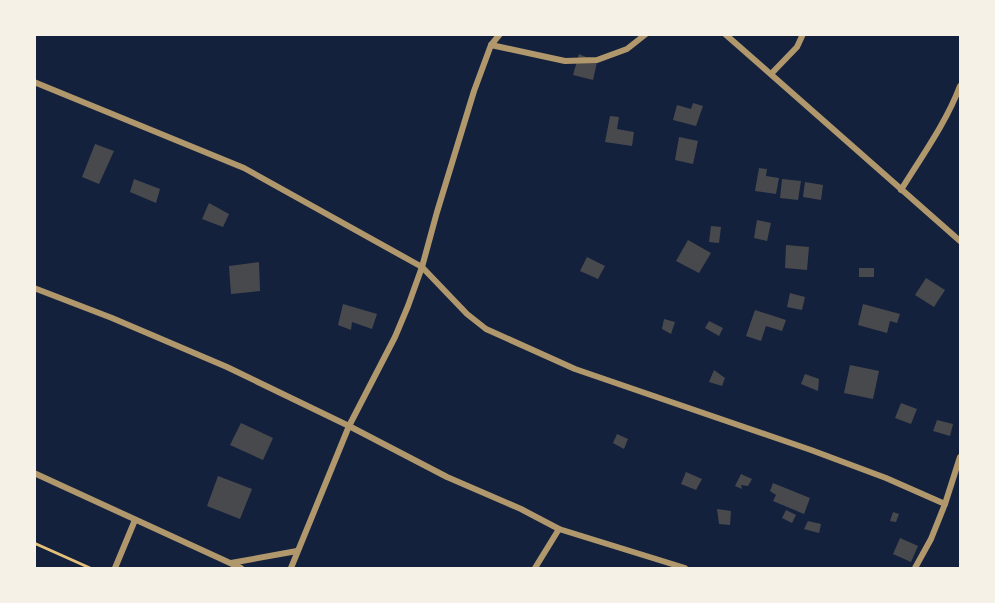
<svg xmlns="http://www.w3.org/2000/svg" width="995" height="603" font-family="'Sofia Sans Condensed',sans-serif">
  <rect width="100%" height="100%" fill="#14213d"/>
  <g fill="#48494c">
    <polygon points="579,54 597,62 593,80 573,75"/>
    <polygon points="693,103 703,106 696,126 673,120 677,105 691,109"/>
    <polygon points="610,116 619,117 617,129 634,132 632,146 605,142"/>
    <polygon points="679,137 698,141 693,164 675,160"/>
    <polygon points="95,144 114,151 99,184 82,177"/>
    <polygon points="759,168 767,169 766,176 779,178 776,194 755,191"/>
    <polygon points="134,179 160,189 156,203 130,192"/>
    <polygon points="782,179 801,181 798,200 780,198"/>
    <polygon points="805,182 823,185 821,200 803,197"/>
    <polygon points="209,203 229,214 223,227 202,219"/>
    <polygon points="757,220 771,223 767,241 754,238"/>
    <polygon points="711,226 721,227 719,243 709,242"/>
    <polygon points="688,240 711,253 699,273 676,261"/>
    <polygon points="786,245 809,247 807,270 785,268"/>
    <polygon points="587,257 605,266 598,279 580,271"/>
    <polygon points="259,262 260,291 231,294 229,266"/>
    <rect x="859" y="268" width="15" height="9"/>
    <polygon points="926,278 945,290 934,307 915,295"/>
    <polygon points="790,293 805,297 802,310 787,307"/>
    <polygon points="343,304 377,314 372,329 352,322 351,330 338,325"/>
    <polygon points="863,304 900,314 897,323 890,321 887,333 858,325"/>
    <polygon points="755,310 786,320 782,331 766,326 761,341 746,336"/>
    <polygon points="664,319 675,322 671,334 662,329"/>
    <polygon points="709,321 723,328 719,336 705,328"/>
    <polygon points="850,365 879,371 873,399 844,393"/>
    <polygon points="714,370 725,378 722,386 709,382"/>
    <polygon points="805,374 819,379 818,391 801,384"/>
    <polygon points="901,403 917,409 911,424 895,418"/>
    <polygon points="937,420 953,424 950,436 933,431"/>
    <polygon points="241,423 273,438 263,460 230,445"/>
    <polygon points="617,434 628,439 624,449 613,443"/>
    <polygon points="686,472 702,479 696,490 681,484"/>
    <polygon points="741,474 752,479 748,486 741,485 742,489 735,486"/>
    <polygon points="218,476 252,489 240,519 207,506"/>
    <polygon points="773,483 810,498 804,514 773,501 776,495 770,491"/>
    <polygon points="717,509 731,511 730,525 719,524"/>
    <polygon points="786,510 796,515 792,523 782,518"/>
    <polygon points="893,512 899,514 896,522 890,521"/>
    <polygon points="808,521 821,524 819,533 804,529"/>
    <polygon points="900,538 918,546 911,562 893,554"/>
  </g>
  <g fill="none" stroke-linecap="round" stroke-linejoin="round">
    <polyline stroke="#e5c07b" stroke-width="3" points="34,543 90,568"/>
    <g stroke="#b1986c" stroke-width="6">
      <polyline points="725,34 960,241"/>
      <polyline points="491,45 565,61 597,60 627,49 646,34"/>
      <polyline points="771,74 797,47 803,34"/>
      <polyline points="34,82 244,168 422,267 467,314 486,329 575,369 811,450 886,478 945,504"/>
      <path d="M901,190C922,156 946,123 960,86"/>
      <polyline points="34,288 112,318 227,367 349,426 447,477 521,509 559,529 685,568"/>
      <polyline points="34,473 241,568"/>
      <polyline points="231,563 297,551"/>
      <polyline points="115,568 135,520"/>
      <polyline points="291,568 349,426 395,337 408,306 422,267 437,212 474,91 491,45 500,34"/>
      <polyline points="535,568 559,529"/>
      <polyline points="915,568 931,539 945,504 960,457"/>
    </g>
  </g>
  <rect width="995" height="603" fill="none" stroke="#f6f1e7" stroke-width="72"/>
</svg>
